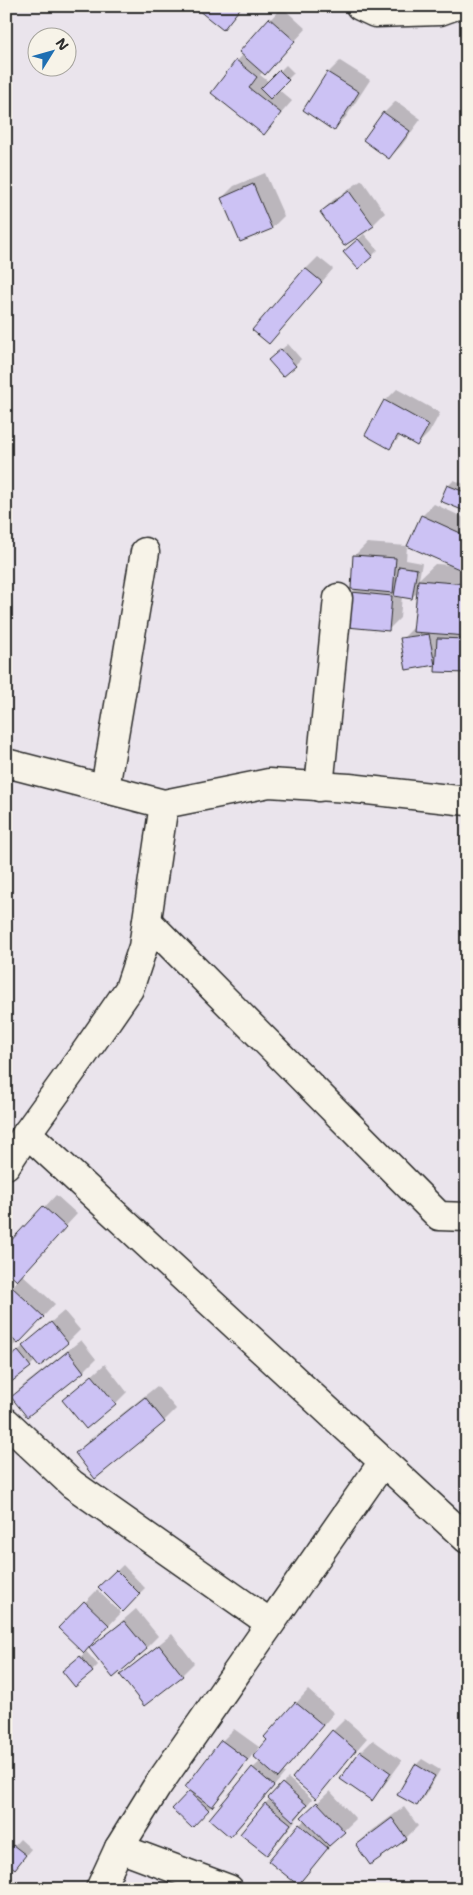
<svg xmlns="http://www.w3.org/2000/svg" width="473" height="1895" font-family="'Shantell Sans',sans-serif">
  <rect width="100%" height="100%" fill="#eae4ec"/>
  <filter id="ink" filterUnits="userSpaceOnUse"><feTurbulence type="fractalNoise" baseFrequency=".02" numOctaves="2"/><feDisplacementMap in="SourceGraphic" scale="10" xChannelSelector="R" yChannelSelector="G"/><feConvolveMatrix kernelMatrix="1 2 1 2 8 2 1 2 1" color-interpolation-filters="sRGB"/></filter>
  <g filter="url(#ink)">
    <g fill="#0003">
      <polygon points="195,6 243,6 223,28"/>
      <polygon points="282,7 306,29 265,73 263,71 260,75 269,82 286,65 294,73 278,89 292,101 264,133 237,61 244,54 241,51"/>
      <polygon points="340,61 370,80 346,117 334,129 305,110 328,73"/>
      <polygon points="396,101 421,119 401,146 389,158 384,113"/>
      <polygon points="265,173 284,216 272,228 241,241 222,198 234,186"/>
      <polygon points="362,180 385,213 373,225 321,212 333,200"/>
      <polygon points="364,234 378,250 372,256 351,246"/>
      <polygon points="318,257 333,269 269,343 306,269"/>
      <polygon points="288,344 301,359 295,365 276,354"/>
      <polygon points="397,389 440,413 429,433 417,445 401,436 390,448 385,401"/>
      <polygon points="454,480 467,485 467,511 448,486"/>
      <polygon points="434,504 467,519 467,560 461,566 467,566 467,672 437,661 434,664 402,639 414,627 418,592 411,598 402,596 400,618 388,630 352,593 356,589 355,555 367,543 407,546 406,560 422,563 419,579 435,564 451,565 422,516"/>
      <polygon points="56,1195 77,1214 22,1274 55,1304 30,1331 6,1352 6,1293 18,1280 6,1269 6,1248"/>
      <polygon points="64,1311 80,1330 68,1342 40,1365 36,1360 30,1366 6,1361"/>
      <polygon points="81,1340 96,1359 84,1371 27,1416 12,1397 24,1385"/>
      <polygon points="105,1364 127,1392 115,1404 64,1400"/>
      <polygon points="157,1386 176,1409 164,1421 76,1453 88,1441"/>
      <polygon points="123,1565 145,1588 123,1610 100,1587"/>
      <polygon points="97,1590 121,1613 85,1650 98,1665 92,1671 70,1665 85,1653 60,1628"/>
      <polygon points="136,1609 158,1636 146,1648 90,1649"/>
      <polygon points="172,1634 194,1663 182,1675 144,1705 122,1676 134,1664"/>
      <polygon points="308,1690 334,1713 283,1772 285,1773 242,1824 230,1836 253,1768 261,1761 253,1754 224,1793 192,1827 173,1809 192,1790 187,1786 222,1741 234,1729 259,1747 255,1753 257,1754 269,1740 266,1737"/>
      <polygon points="345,1719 367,1738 316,1797 333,1731"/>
      <polygon points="373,1740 402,1761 383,1787 371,1799 361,1752"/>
      <polygon points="422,1759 440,1770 423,1799 417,1805 416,1765"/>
      <polygon points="288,1778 312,1799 279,1841 267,1853 265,1804"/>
      <polygon points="330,1791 356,1819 339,1835 298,1884 270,1861 305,1819 315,1805"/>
      <polygon points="404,1807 418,1826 406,1838 357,1845 369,1833"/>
      <polygon points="20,1839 31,1849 21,1861 6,1855"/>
    </g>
    <g fill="#ccc2f4" stroke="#2b2b2b">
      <polygon points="193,6 242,6 223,30"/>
      <polygon points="269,18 295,41 265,75 239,52"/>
      <polygon points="236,60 257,77 249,88 281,113 264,135 211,93"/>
      <polygon points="279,70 289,80 270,99 260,89"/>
      <polygon points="327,72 359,92 334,131 303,110"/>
      <polygon points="383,112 410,131 389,159 363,140"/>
      <polygon points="253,184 272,229 240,242 221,198"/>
      <polygon points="349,191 374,226 344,246 320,212"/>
      <polygon points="358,239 373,256 358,269 343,252"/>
      <polygon points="305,268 322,282 269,344 252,330"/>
      <polygon points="281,349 296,366 283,377 268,360"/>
      <polygon points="384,400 429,425 417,446 398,435 390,449 365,435"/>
      <polygon points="447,485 467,493 467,512 440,501"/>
      <polygon points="421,515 467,536 467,551 459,569 407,546"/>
      <polygon points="353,555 396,558 393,593 351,589"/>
      <polygon points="399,566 417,569 412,599 394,596"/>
      <polygon points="418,580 467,584 467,636 413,632"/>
      <polygon points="351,592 392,596 389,631 347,627"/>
      <polygon points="429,634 435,665 406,670 400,638"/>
      <polygon points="437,638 467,639 467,673 435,672"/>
      <polygon points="43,1206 66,1227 17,1281 6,1271 6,1246"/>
      <polygon points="11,1286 44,1317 18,1344 6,1333 6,1291"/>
      <polygon points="51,1322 68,1343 39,1367 22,1346"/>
      <polygon points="6,1341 12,1348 6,1353"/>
      <polygon points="18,1351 31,1367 6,1386 6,1361"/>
      <polygon points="68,1351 84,1372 27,1417 11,1397"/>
      <polygon points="92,1375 116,1404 86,1429 62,1400"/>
      <polygon points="145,1397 165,1422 95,1479 75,1453"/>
      <polygon points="116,1570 140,1594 123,1612 98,1587"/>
      <polygon points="84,1601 109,1625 84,1653 58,1628"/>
      <polygon points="124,1621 147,1649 113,1678 89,1648"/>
      <polygon points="159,1645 183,1676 144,1706 120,1675"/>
      <polygon points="80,1656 93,1672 75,1687 62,1671"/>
      <polygon points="295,1702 323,1725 278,1778 253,1756 267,1740 264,1737"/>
      <polygon points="332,1730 356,1750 316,1799 292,1778"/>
      <polygon points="221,1740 248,1760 212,1807 185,1787"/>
      <polygon points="360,1751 391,1773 372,1801 340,1779"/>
      <polygon points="415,1764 435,1776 417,1806 397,1795"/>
      <polygon points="252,1767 274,1786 230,1837 209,1819"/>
      <polygon points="282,1783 307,1805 293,1821 268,1798"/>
      <polygon points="189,1791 209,1810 192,1828 172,1809"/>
      <polygon points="317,1802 345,1832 329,1846 301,1817"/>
      <polygon points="265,1803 291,1824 267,1855 240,1834"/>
      <polygon points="392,1818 407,1839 370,1865 356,1845"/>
      <polygon points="299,1824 328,1848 298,1885 268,1861"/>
      <polygon points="13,1845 26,1855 15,1869 6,1862 6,1853"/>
    </g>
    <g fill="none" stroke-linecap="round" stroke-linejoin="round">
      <g stroke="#2b2b2b" stroke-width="31">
        <g id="minor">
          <polyline points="360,6 375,13 440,11 454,6"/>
          <polyline points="6,763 164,804 269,783 349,788 467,801"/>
          <polyline points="319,787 338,598"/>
          <polyline points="105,788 145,552"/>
          <polyline points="147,921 439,1216 467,1217"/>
          <polyline points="27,1133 467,1539"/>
          <polyline points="6,1165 27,1133 84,1054 129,989 143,947 164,804"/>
          <polyline points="6,1422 72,1484 270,1623"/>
          <polyline points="119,1848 229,1889"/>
          <polyline points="100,1889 119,1848 156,1788 383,1462"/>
        </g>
      </g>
      <use href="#minor" stroke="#f7f3e8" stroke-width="28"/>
    </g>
  </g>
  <rect width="473" height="1895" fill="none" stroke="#f7f3e8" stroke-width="25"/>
  <rect x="12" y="12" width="448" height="1870" fill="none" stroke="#2b2b2b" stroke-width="2" filter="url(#ink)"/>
  <g transform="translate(52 52) rotate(53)"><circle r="24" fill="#f7f3e8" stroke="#a5a39c"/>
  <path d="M0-4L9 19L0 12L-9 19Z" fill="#1f6fb2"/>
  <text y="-8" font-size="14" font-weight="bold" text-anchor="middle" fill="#2b2b2b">N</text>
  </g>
</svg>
